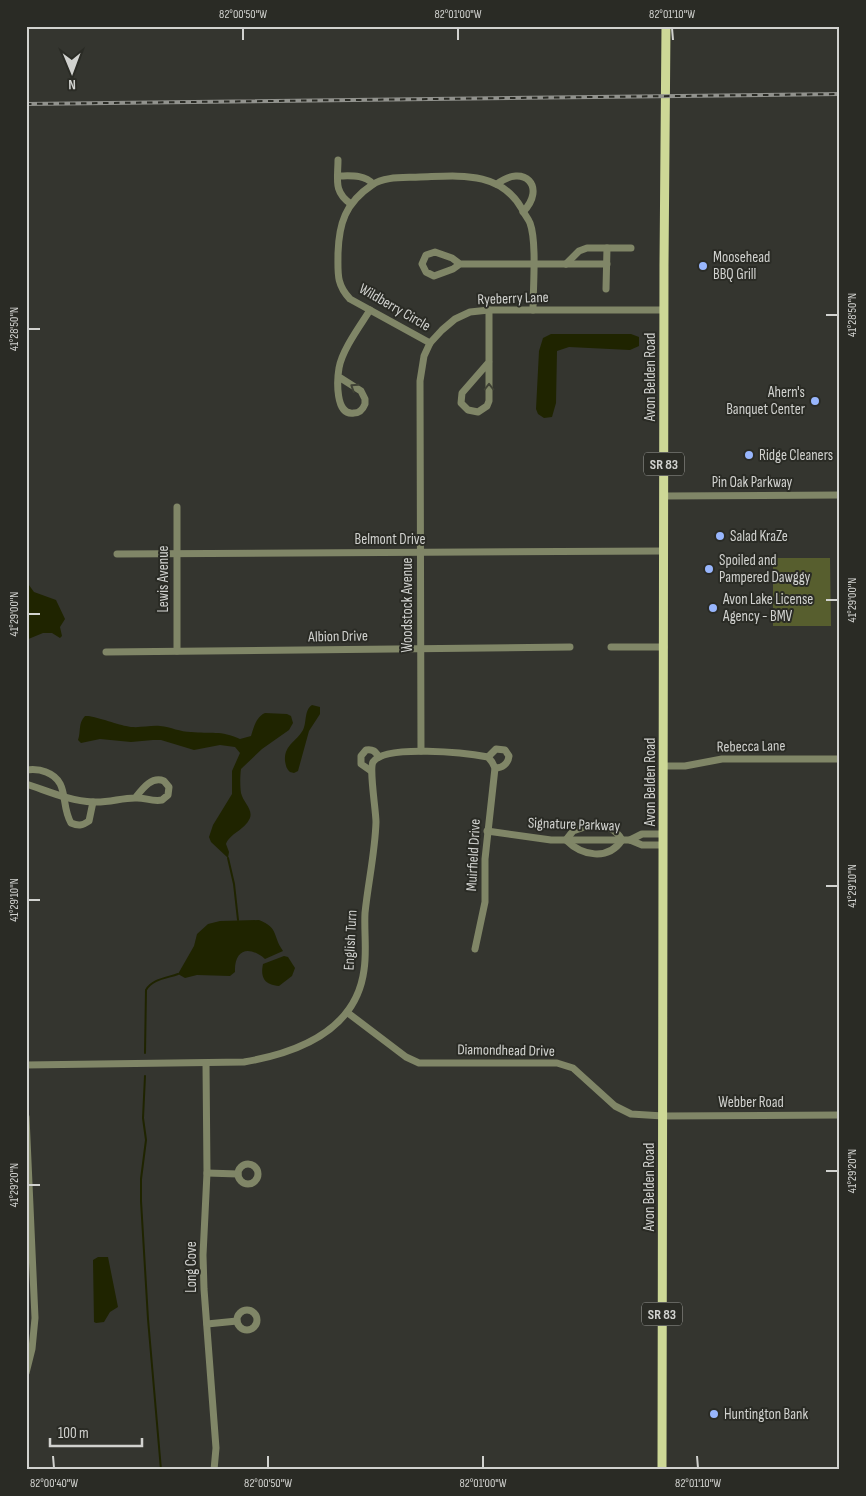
<svg xmlns="http://www.w3.org/2000/svg" width="866" height="1496" font-family="'Sofia Sans Condensed',sans-serif">
  <rect width="100%" height="100%" fill="#34352f"/>
  <polygon fill="#575e2e" points="773,558 830,558 831,626 773,626"/>
  <g fill="#1f2400">
    <polygon points="551,334 631,334 639,337 639,346 630,350 569,347 557,351 556,403 552,417 544,418 538,414 536,409 539,351 543,338"/>
    <polygon points="26,581 34,592 56,600 65,619 60,627 62,636 60,638 52,633 43,633 26,640"/>
    <path d="M312,705L320,707V714L309,731L298,771L294,773L290,772C286,768 286,766 285,761C284,745 296,742 303,730C307,722 304,710 312,705Z"/>
    <path d="M265,713L287,714L291,716L293,723L289,730L262,749L241,769C240,776 240,786 241,793C243,802 253,809 250,818C244,831 230,833 226,844L229,852L228,858L211,842L209,837L213,825L232,794V771L240,753L235,747L220,745L194,750L161,740H153L131,742L100,739L81,743L78,740C81,731 78,723 85,716C92,715 116,724 126,726C137,729 149,725 160,726C171,727 180,732 191,732C210,734 221,730 240,739L251,736C254,727 256,717 265,713Z"/>
    <path d="M259,920C279,928 272,935 283,951L265,959C249,945 234,949 235,972L230,976L197,975L185,978L178,974L194,946L197,934L208,924L220,921Z"/>
    <path d="M284,956L288,957L295,968L292,976L279,986C265,985 260,978 263,964Z"/>
    <polygon points="98,1257 108,1257 118,1307 110,1312 104,1322 96,1323 94,1322 93,1260"/>
  </g>
  <g fill="none" stroke-linecap="round" stroke-linejoin="round">
    <g stroke="#1f2400" stroke-width="2">
      <polyline points="228,858 234,884 238,920"/>
      <path d="M145,1053L146,990C152,979 167,978 178,974"/>
      <polyline points="145,1076 143,1118 146,1140 141,1179 141,1201 148,1319 161,1470"/>
    </g>
    <g stroke="#808667" stroke-width="7">
      <path d="M338,160C338,179 333,192 351,204"/>
      <path d="M338,176C350,176 364,174 373,184"/>
      <path d="M497,184C524,163 547,187 523,212"/>
      <polyline points="460,264 452,258 435,252 426,255 422,264 426,272 434,276 453,269 460,264 607,264"/>
      <polyline points="566,264 579,251 587,248 631,248"/>
      <polyline points="606,289 607,248"/>
      <path d="M430,343L350,299C336,284 338,273 338,253C339,224 345,203 372,185C385,176 404,178 420,177C458,176 500,170 522,209C524,214 528,218 530,223C537,242 533,288 533,310"/>
      <polyline points="489,362 462,393 461,403 468,410 478,412 487,406 489,401 489,310"/>
      <path d="M339,377L361,391L365,399V404C363,409 360,413 354,413C335,416 337,380 339,368C342,350 360,326 370,310"/>
      <polyline points="664,496 840,495"/>
      <polyline points="177,507 177,651"/>
      <polyline points="117,554 664,551"/>
      <polyline points="611,647 664,647"/>
      <polyline points="106,652 570,647"/>
      <polyline points="421,751 420,381 424,356 430,343 442,330 455,319 470,312 489,310 664,310"/>
      <path d="M488,757L496,749L505,750L509,756C508,764 502,768 495,768"/>
      <polyline points="664,766 685,766 722,759 840,759"/>
      <path d="M26,770C34,769 39,769 46,772C70,781 60,804 71,823C78,826 82,826 89,821L93,802"/>
      <path d="M371,771L361,764V756L366,750C373,749 375,751 379,757"/>
      <path d="M26,784C48,791 69,801 93,802C108,803 121,798 135,798C144,797 152,802 162,800L168,795L169,787L164,781C152,776 143,788 136,797"/>
      <path d="M593,824C607,826 615,828 622,840C608,861 582,856 566,840L573,831Z"/>
      <polyline points="487,831 551,840 630,840 642,845 663,845"/>
      <polyline points="630,840 642,834 663,834"/>
      <polyline points="348,1013 406,1057 419,1063 557,1063 573,1068 615,1106 631,1114 663,1116 840,1115"/>
      <polyline points="206,1064 207,1173 203,1255 204,1289 216,1448 214,1470"/>
      <path d="M26,1065L244,1062C297,1053 356,1031 364,970C367,951 364,932 365,913C368,883 375,853 376,822C376,811 369,769 373,762C385,744 467,753 488,757L492,762L495,768L485,859V902L475,949"/>
      <polyline points="26,1117 35,1318 32,1349 26,1373"/>
      <circle cx="248" cy="1174" r="10"/>
      <polyline points="207,1173 238,1174"/>
      <circle cx="247" cy="1320" r="10"/>
      <polyline points="207,1324 237,1321"/>
    </g>
    <polyline stroke="#cdd896" stroke-width="9" points="662,1470 664,266 666,26"/>
    <g stroke="#91928d" stroke-width="4">
      <polyline id="rail" points="26,104 840,94"/>
    </g>
    <use href="#rail" stroke="#2a2b25" stroke-width="2" stroke-dasharray="5.5" stroke-linecap="butt"/>
  </g>
  <defs><path id="oneway-chevron" d="M-2-3.5L2.5 0L-2 3.5" fill="none" stroke-width="1.6" stroke-linecap="round" stroke-linejoin="round" transform="scale(1.25)"/></defs>
  <g stroke="#404236">
    <use href="#oneway-chevron" transform="translate(354 387) rotate(-147)"/>
    <use href="#oneway-chevron" transform="translate(489 387) rotate(-90)"/>
  </g>
  <path fill="none" stroke="#d1d2cf" stroke-width="2" d="M243,28V40M458,28V40M672,28L673,40M826,315H838M28,329H40M826,600H838M28,614H40M826,886H838M28,900H40M826,1171H838M28,1185H40M53,1456L54,1468M268,1456V1468M483,1456V1468M697,1456L698,1468"/>
  <g fill="#98b6fd" stroke="#2a2b25" stroke-width="2">
    <circle cx="703" cy="266" r="5"/>
    <circle cx="815" cy="401" r="5"/>
    <circle cx="749" cy="455" r="5"/>
    <circle cx="720" cy="536" r="5"/>
    <circle cx="709" cy="569" r="5"/>
    <circle cx="713" cy="608" r="5"/>
    <circle cx="714" cy="1414" r="5"/>
  </g>
  <g text-anchor="middle" stroke-width="4" stroke-linejoin="round" paint-order="stroke">
    <g fill="#2a2b25" stroke="#9fa09c" stroke-width="1">
      <rect x="644" y="452.5" width="40" height="23" rx="4"/>
      <rect x="642" y="1302.5" width="40" height="23" rx="4"/>
    </g>
    <g font-size="14" font-weight="bold" fill="#d1d2cf">
      <text x="664" y="469">SR 83</text>
      <text x="662" y="1319">SR 83</text>
    </g>
    <g font-size="15" fill="#d1d2cf" stroke="#2a2b25" text-anchor="start">
      <text x="713" y="262">Moosehead<tspan x="713" dy="17">BBQ Grill</tspan></text>
      <text x="805" y="397" text-anchor="end">Ahern's<tspan x="805" dy="17">Banquet Center</tspan></text>
      <text x="759" y="460">Ridge Cleaners</text>
      <text x="730" y="541">Salad KraZe</text>
      <text x="719" y="565">Spoiled and<tspan x="719" dy="17">Pampered Dawggy</tspan></text>
      <text x="723" y="604">Avon Lake License<tspan x="723" dy="17">Agency - BMV</tspan></text>
      <text x="724" y="1419">Huntington Bank</text>
    </g>
    <g font-size="15" fill="#d1d2cf" stroke="#2a2b25">
      <text transform="translate(513 298) rotate(-2)" y="5">Ryeberry Lane</text>
      <text transform="translate(395 307) rotate(30)" y="5">Wildberry Circle</text>
      <text transform="translate(650 377) rotate(-90)" y="5">Avon Belden Road</text>
      <text x="752" y="487">Pin Oak Parkway</text>
      <text x="390" y="544">Belmont Drive</text>
      <text transform="translate(163 579) rotate(-90)" y="5">Lewis Avenue</text>
      <text transform="translate(407 605) rotate(-90)" y="5">Woodstock Avenue</text>
      <text transform="translate(338 636) rotate(-1)" y="5">Albion Drive</text>
      <text transform="translate(751 746) rotate(-1)" y="5">Rebecca Lane</text>
      <text transform="translate(650 782) rotate(-90)" y="5">Avon Belden Road</text>
      <text transform="translate(574 824) rotate(2)" y="5">Signature Parkway</text>
      <text transform="translate(473 855) rotate(-87)" y="5">Muirfield Drive</text>
      <text transform="translate(350 940) rotate(-87)" y="5">English Turn</text>
      <text transform="translate(506 1050) rotate(1)" y="5">Diamondhead Drive</text>
      <text x="751" y="1107">Webber Road</text>
      <text transform="translate(649 1187) rotate(-90)" y="5">Avon Belden Road</text>
      <text transform="translate(191 1267) rotate(-90)" y="5">Long Cove</text>
    </g>
  </g>
  <rect width="866" height="1496" fill="none" stroke="#2a2b25" stroke-width="55"/>
  <g transform="translate(72 72) rotate(179)" stroke="#2a2b25" stroke-width="4" paint-order="stroke">
  <path d="M0-4L9 19L0 12L-9 19Z" fill="#d1d2cf"/>
  <text y="-8" font-size="14" font-weight="bold" text-anchor="middle" fill="#d1d2cf">N</text>
  </g>
  <path d="M50 1438v8h92v-8" fill="none" stroke="#d1d2cf" stroke-width="2.5"/>
  <text x="58" y="1438" font-size="15" fill="#d1d2cf" stroke="#2a2b25" stroke-width="4" paint-order="stroke">100 m</text>
  <rect x="28" y="28" width="810" height="1440" fill="none" stroke="#d1d2cf" stroke-width="2"/>
  <g font-size="12" text-anchor="middle" fill="#d1d2cf">
    <text x="243" y="18">82°00'50"W</text>
    <text x="458" y="18">82°01'00"W</text>
    <text x="672" y="18">82°01'10"W</text>
    <text transform="translate(852 315) rotate(-90)" y="4">41°28'50"N</text>
    <text transform="translate(14 329) rotate(-90)" y="4">41°28'50"N</text>
    <text transform="translate(852 600) rotate(-90)" y="4">41°29'00"N</text>
    <text transform="translate(14 614) rotate(-90)" y="4">41°29'00"N</text>
    <text transform="translate(852 886) rotate(-90)" y="4">41°29'10"N</text>
    <text transform="translate(14 900) rotate(-90)" y="4">41°29'10"N</text>
    <text transform="translate(852 1171) rotate(-90)" y="4">41°29'20"N</text>
    <text transform="translate(14 1185) rotate(-90)" y="4">41°29'20"N</text>
    <text x="54" y="1487">82°00'40"W</text>
    <text x="268" y="1487">82°00'50"W</text>
    <text x="483" y="1487">82°01'00"W</text>
    <text x="698" y="1487">82°01'10"W</text>
  </g>
</svg>
